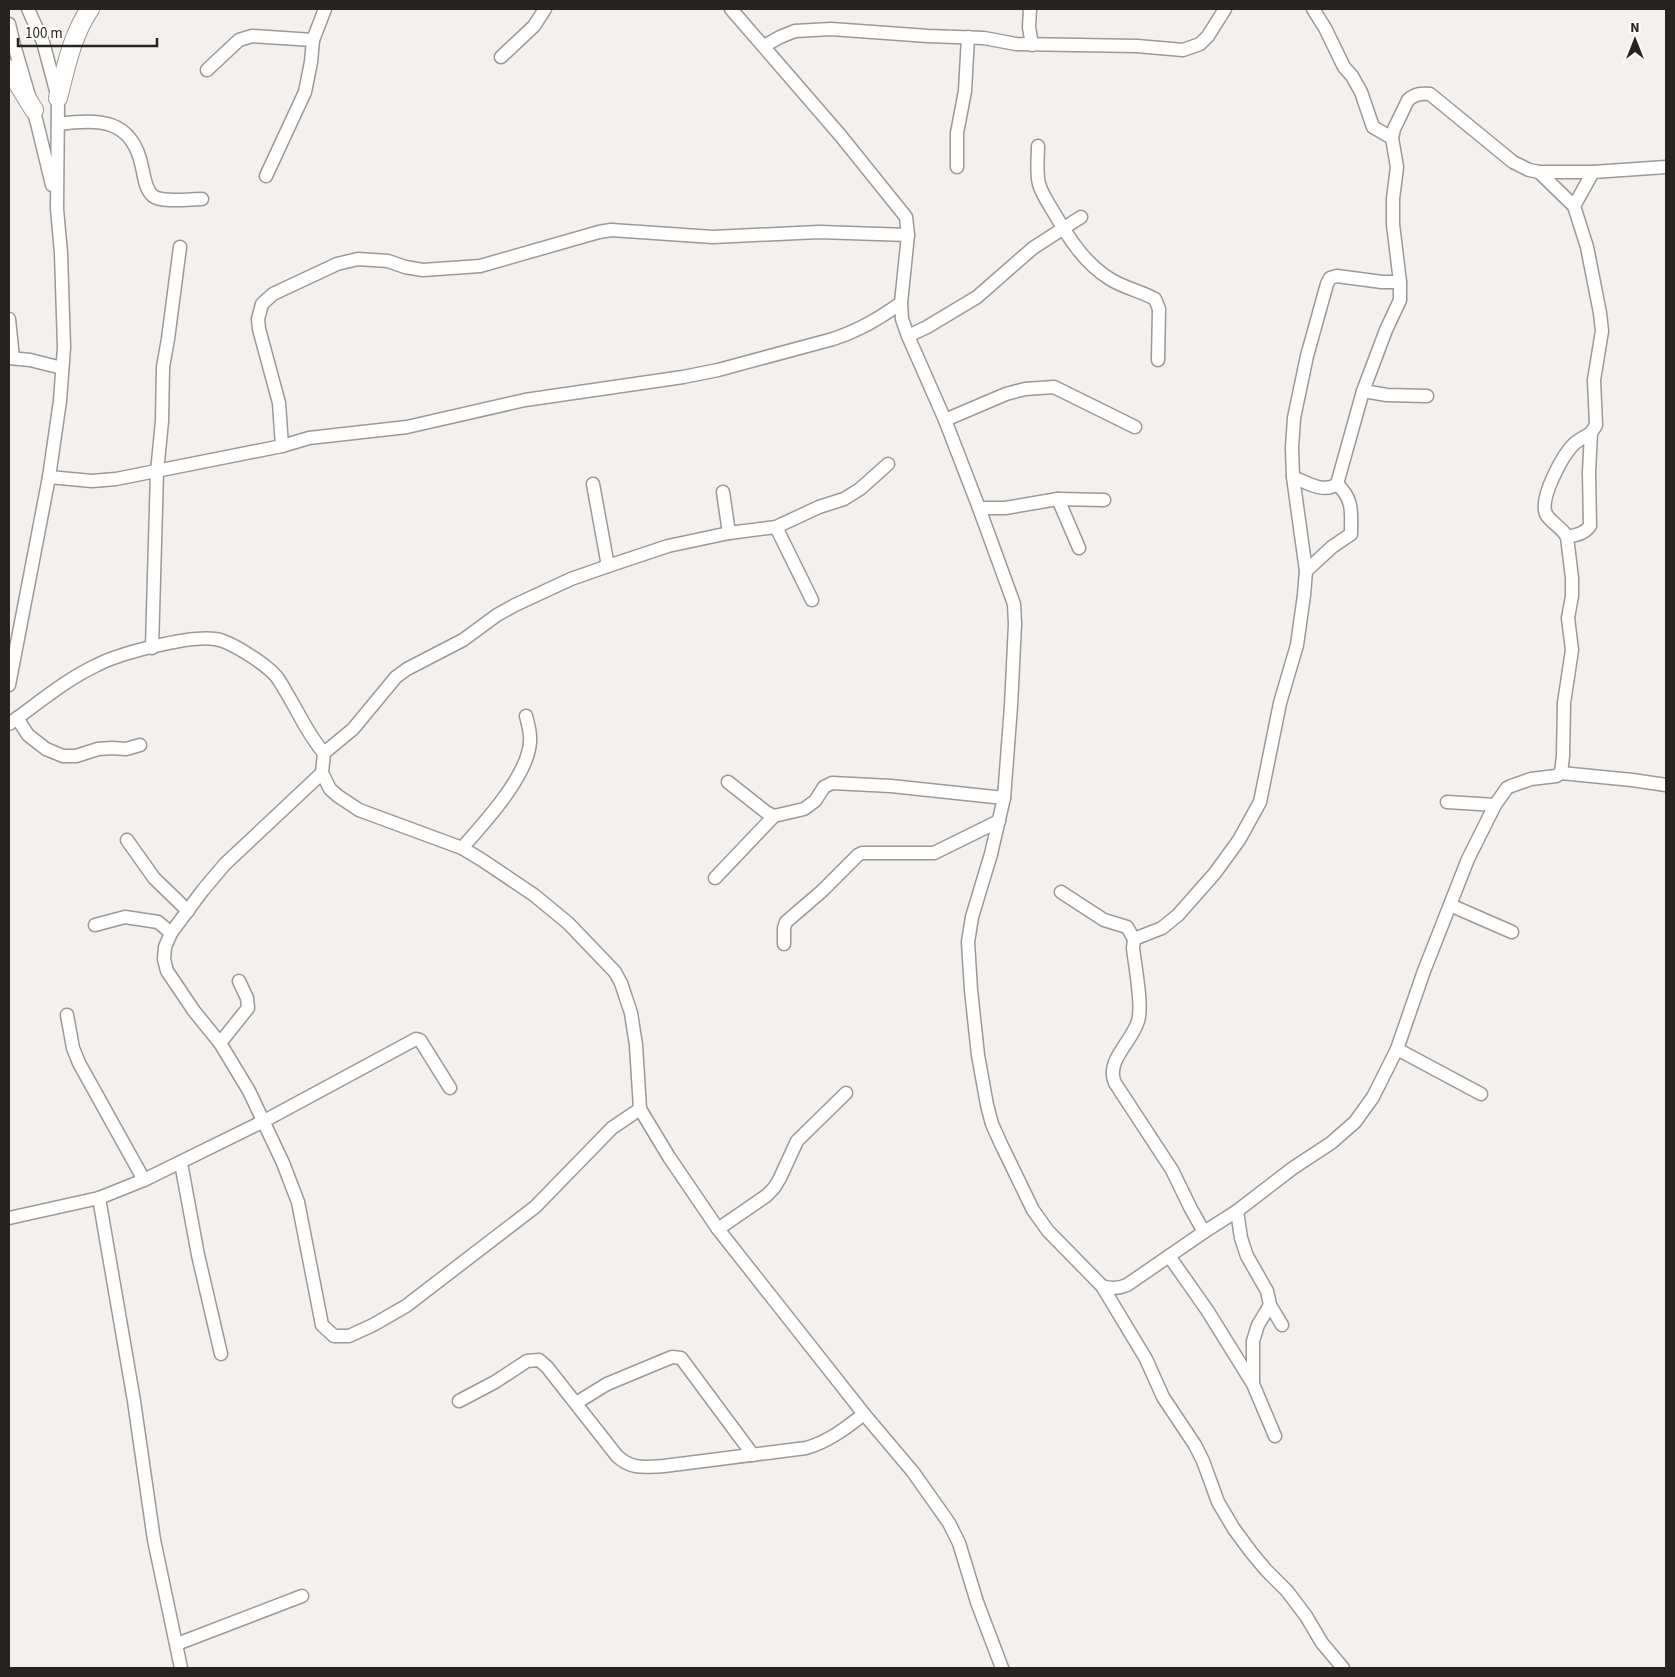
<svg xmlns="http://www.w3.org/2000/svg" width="1675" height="1677" font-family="'Source Sans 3',sans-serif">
  <rect width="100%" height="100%" fill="#f3f0ed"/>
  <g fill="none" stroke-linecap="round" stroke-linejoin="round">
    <g stroke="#9c9997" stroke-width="15">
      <g id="minor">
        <polyline points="1030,9 1029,27 1032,45"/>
        <polyline points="1313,9 1325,28 1344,67 1352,76 1361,92 1373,127 1392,138"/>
        <polyline points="9,24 14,45 37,123 52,185"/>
        <polyline points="764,46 780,37 795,31 831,29 928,36 984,38 1016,44 1137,46 1183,50 1200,44 1208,36 1225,9"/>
        <polyline points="501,57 534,26 545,9"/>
        <polyline points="207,70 239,40 252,36 313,40 325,9"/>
        <path d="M58,124C99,119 132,118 142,167C144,176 145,189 153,196C162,203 190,199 202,199"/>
        <path d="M1038,146C1038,158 1036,172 1039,184C1042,194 1048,203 1053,211C1068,237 1084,263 1110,279C1124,288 1141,291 1155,299L1159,309L1158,360"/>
        <polyline points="957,167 957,133 965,91 968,37"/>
        <path d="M1539,172L1574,206L1587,247L1600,313L1602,331L1594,380L1596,425L1591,433L1589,472L1590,526C1584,534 1576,535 1567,537"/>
        <polyline points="266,176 305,92 311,62 313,40"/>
        <polyline points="1574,206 1593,172"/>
        <path d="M901,303L902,319L908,336L945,420L979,508L1014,604L1015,624L1011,706L1004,798L991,854L972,917L968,942L971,990L978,1055L987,1105L992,1124L1001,1144L1033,1210L1048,1231L1102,1286C1111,1289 1118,1289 1127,1285L1204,1232L1237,1211L1293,1168L1331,1143L1355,1122L1373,1097L1397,1049L1424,971L1468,859L1495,805L1507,788L1511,786L1531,779L1556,776L1561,773L1632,780L1666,785"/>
        <polyline points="9,319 13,358"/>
        <polyline points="908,336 927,327 977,297 1033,248 1081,217"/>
        <polyline points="9,358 30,360 62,368"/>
        <polyline points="1363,391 1387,395 1427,396"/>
        <polyline points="945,420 1006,394 1025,389 1054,387 1135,427"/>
        <polyline points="282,446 279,403 259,329 258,319 262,304 273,294 337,264 358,259 388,261 405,267 423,270 480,266 599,232 611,230 713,237 819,232 908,235"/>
        <path d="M49,477L92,481L116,479L282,446L309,438L407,427L525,400L683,377L718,370L833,339C860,330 878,319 901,303L908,235L906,217L840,135L731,9"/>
        <path d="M1293,477C1306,482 1324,494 1337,484L1363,391L1386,330L1400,300V282L1393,224V199L1397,167L1392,138L1394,129L1408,100C1415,94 1421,93 1430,94L1513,162L1529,170L1539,172H1593L1666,167"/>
        <polyline points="593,484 608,566"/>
        <polyline points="723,492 729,533"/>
        <polyline points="1058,499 1079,548"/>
        <polyline points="979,508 1005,508 1058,499 1104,500"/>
        <polyline points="776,527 812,600"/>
        <path d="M1306,571L1332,547L1351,534C1351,512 1354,500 1337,484"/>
        <polyline points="152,648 157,472 162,421 163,367 168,339 180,247"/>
        <polyline points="9,685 49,477 60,401 64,347 61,253 57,209 58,98 43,42 28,9"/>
        <polyline points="17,718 28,735 46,749 63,756 76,756 98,749 112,748 126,749 140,745"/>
        <path d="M9,724C37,704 65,680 97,665C120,653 190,635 215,639C231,641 265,664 276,676C280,681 283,687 286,692C299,713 308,735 324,753L322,773L330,789L338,796L359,810L462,848L482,860L534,895L568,923L615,972L621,983L631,1013L636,1045L640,1109L669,1157L718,1229L864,1414L913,1472L949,1523L959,1543L977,1602L1002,1668"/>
        <polyline points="324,753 353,729 396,677 407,669 463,640 497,615 515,605 571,579 608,566 668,546 729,533 776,527 819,507 844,499 860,489 888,464"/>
        <polyline points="322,773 225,864 203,890 171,933 165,947 164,959 167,971 194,1011 220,1043 249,1091 283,1163 298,1202 322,1325 334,1336 349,1336 373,1325 406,1306 535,1207 612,1128 640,1109"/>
        <path d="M1561,773L1563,756L1564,703L1572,650L1568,618L1572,596V578L1567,537C1562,527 1551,523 1546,514C1539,498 1563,454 1575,443C1580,439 1586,436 1591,433"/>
        <polyline points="728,782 766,812 774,816 804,809 815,801 824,787 832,783 891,786 1004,798"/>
        <polyline points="1447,802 1495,805"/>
        <polyline points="127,840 154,878 188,911"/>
        <path d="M462,848C484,823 528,776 530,742C531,733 528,724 526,716"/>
        <polyline points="715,878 774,816"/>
        <path d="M1061,892L1104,920L1127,927L1134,939L1133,948C1135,966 1143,1006 1138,1021C1132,1042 1105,1061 1115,1083L1172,1170L1191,1209L1204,1232"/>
        <polyline points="1450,905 1512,932"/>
        <polyline points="95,925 125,917 158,922 171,933"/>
        <polyline points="1134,939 1162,928 1178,915 1215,873 1239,840 1260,802 1280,703 1297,645 1304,595 1306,571 1293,477 1292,448 1294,418 1307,356 1327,284 1330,278 1337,276 1382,282 1400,282"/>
        <polyline points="784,944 784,928 786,922 822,891 858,855 862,853 934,853 999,821"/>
        <polyline points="67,1015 73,1048 79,1063 144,1180"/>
        <polyline points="220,1043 248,1008 247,998 239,981"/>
        <polyline points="1397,1049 1481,1094"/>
        <polyline points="181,1163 198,1255 221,1354"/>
        <polyline points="99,1198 134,1401 154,1540 181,1668"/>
        <polyline points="1237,1211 1241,1238 1247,1256 1267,1291 1270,1305 1282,1325"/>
        <polyline points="9,1218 99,1198 144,1180 264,1121 416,1039 420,1040 450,1088"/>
        <polyline points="718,1229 766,1196 774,1188 780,1178 797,1141 846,1093"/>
        <polyline points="1169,1256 1207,1310 1253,1384 1275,1436"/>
        <polyline points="1102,1286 1146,1359 1163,1397 1195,1445 1203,1461 1218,1502 1234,1529 1251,1552 1266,1570 1287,1591 1306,1616 1322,1643 1343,1668"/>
        <polyline points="1253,1381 1253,1341 1258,1325 1270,1305"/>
        <path d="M459,1401L495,1382L527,1361L539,1360L547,1367L617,1456C632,1470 645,1467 664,1466L806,1448C828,1442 846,1428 864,1414"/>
        <polyline points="576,1403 607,1384 672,1357 681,1358 753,1455"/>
        <polyline points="177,1644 302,1596"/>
      </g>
    </g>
    <g stroke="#9c9997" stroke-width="20">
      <g id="highway">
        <polyline points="9,69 34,110"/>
        <path d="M58,98C66,67 72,35 90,9"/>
      </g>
    </g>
    <use href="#minor" stroke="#fff" stroke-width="12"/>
    <use href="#highway" stroke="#fff" stroke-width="18"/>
  </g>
  <rect width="1675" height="1677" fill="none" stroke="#252423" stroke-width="20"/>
  <g transform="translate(1635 40)" stroke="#fffefc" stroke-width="4" paint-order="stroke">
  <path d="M0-4L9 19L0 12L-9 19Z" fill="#252423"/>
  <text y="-8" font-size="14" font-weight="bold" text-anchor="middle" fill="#252423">N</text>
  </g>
  <path d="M18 38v8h139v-8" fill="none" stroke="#252423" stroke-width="2.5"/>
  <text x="25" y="38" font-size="15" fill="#252423" stroke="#fffefc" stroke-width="4" paint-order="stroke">100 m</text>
</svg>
